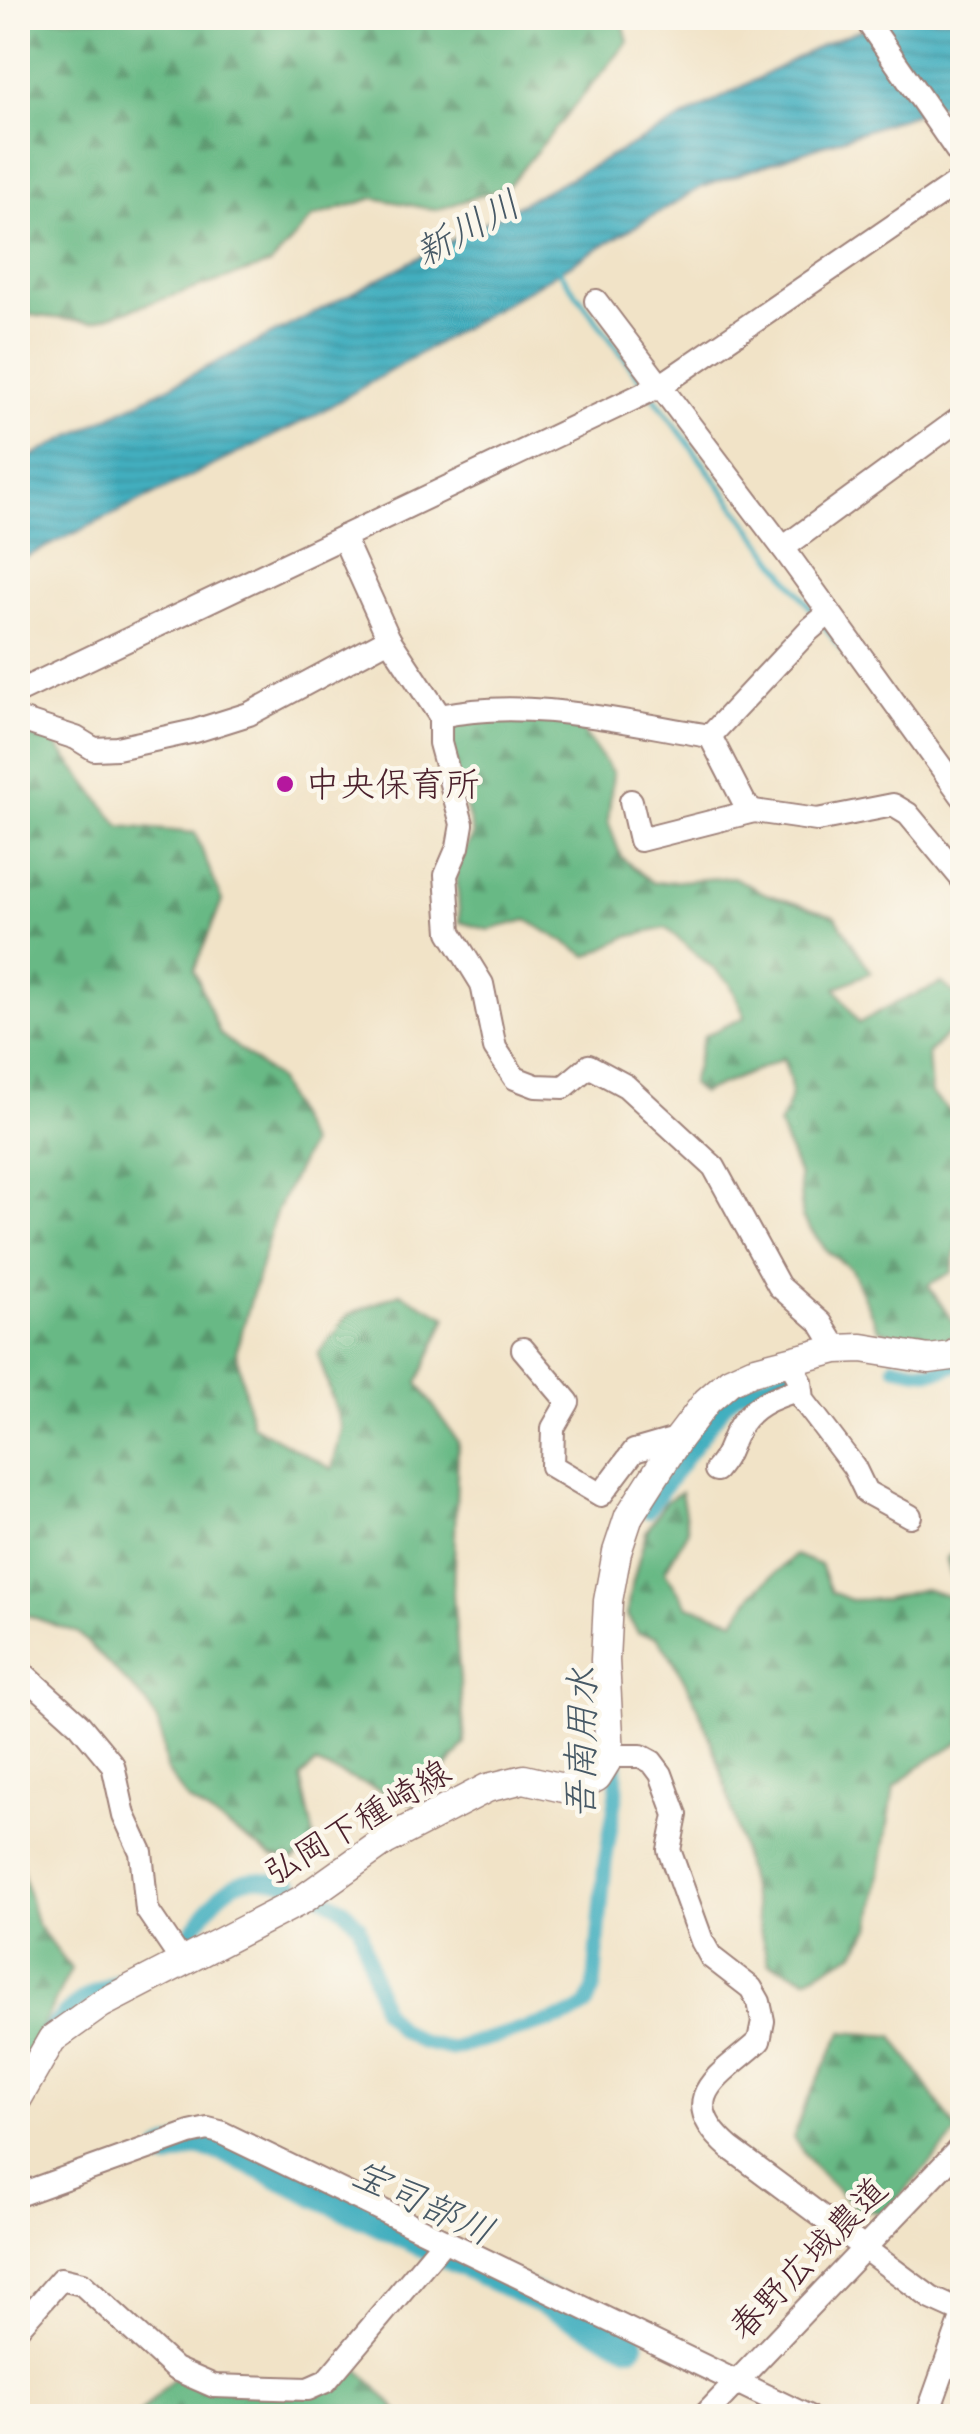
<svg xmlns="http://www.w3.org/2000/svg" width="980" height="2434" font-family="Dekko,'Klee One',sans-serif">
  <defs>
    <pattern id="forest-firs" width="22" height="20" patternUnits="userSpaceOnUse" patternTransform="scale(2.5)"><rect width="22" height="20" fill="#68b985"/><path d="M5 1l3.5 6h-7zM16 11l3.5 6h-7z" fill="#58966d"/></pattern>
    <pattern id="water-rules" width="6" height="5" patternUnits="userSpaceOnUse" patternTransform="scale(2.5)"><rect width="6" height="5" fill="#42afbf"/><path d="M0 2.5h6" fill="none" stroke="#398e9b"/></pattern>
  </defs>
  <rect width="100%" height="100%" fill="#fbf7ec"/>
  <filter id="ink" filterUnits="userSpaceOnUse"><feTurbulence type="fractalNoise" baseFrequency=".01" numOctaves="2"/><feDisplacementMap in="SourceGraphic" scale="20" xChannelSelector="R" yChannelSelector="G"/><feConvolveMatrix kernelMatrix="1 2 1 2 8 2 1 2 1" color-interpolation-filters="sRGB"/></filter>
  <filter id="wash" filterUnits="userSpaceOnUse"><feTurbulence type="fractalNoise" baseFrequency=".0048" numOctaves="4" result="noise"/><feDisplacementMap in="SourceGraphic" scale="40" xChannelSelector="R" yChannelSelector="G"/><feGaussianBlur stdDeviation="2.25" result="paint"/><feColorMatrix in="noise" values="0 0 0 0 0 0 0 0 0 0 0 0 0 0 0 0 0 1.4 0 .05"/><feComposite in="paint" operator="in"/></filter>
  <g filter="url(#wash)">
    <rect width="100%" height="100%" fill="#f1e3c7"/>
    <g fill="url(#forest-firs)" stroke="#596c58" stroke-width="2.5">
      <polygon points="18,18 622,18 628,42 507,187 436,210 374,198 313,217 271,264 92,322 29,315 18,261"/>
      <path d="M451,716L575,721L613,773L608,821L621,857L653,883L733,877L766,894L835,916L871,972L836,988L859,1023L891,1005L942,983L956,995L962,1020L928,1053L931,1094L962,1122V1222L952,1272L928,1285L960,1332C929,1349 909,1339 878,1329L851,1269L827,1251L802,1218L799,1176L779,1125C793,1097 795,1089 783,1059L701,1093L691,1084L704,1036L745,1017L730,983L666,928L627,937L588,956L527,920L489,930L460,922L456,869L473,834L461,788L447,762Z"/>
      <polygon points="18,733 52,739 120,826 195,833 222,901 194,970 220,1034 277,1079 309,1145 276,1212 236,1352 252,1425 332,1469 342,1429 318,1354 348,1315 400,1293 447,1317 418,1383 458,1442 453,1594 465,1744 419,1806 315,1764 301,1778 315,1841 294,1860 272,1856 187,1800 166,1769 160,1728 147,1703 78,1633 18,1612"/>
      <path d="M681,1492L688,1530L665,1571L688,1606L735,1620L753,1593L795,1555L820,1565L831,1592L851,1600L885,1599L924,1589L958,1599L946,1558L962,1547V1740L917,1768L894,1788L871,1928L854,1953L806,1978L768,1962C738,1851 727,1731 657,1637L638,1633L627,1616L629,1596L646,1532L665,1502Z"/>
      <polygon points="18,1855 36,1923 71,1969 18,2075"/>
      <polygon points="842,2032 893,2036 958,2132 885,2213 857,2209 815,2168 793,2138 803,2109"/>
      <polygon points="354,2364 403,2416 137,2416 176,2376 282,2395"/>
    </g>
    <polygon fill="url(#water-rules)" stroke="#466775" stroke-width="2.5" points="890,18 962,18 962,97 702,187 312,417 18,561 18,463 312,314 821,45"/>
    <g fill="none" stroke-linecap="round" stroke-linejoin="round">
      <g stroke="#42afbf" stroke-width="5">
        <polyline points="558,269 644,384"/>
        <polyline points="654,397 817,617"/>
        <polyline points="824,626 871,689"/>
      </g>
      <g stroke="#42afbf" stroke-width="15">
        <path d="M895,1366C921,1372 939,1376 962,1361"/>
        <polyline points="647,1511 724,1406 738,1393 791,1373"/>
        <polyline points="322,1896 344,1909 359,1925 383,2010 399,2029 421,2042 451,2049 569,2016 586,2006 594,1988 605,1863 617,1792 615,1753"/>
        <path d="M170,1955C196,1934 214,1883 253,1879C265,1878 281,1883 293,1885"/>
        <path d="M47,2034C68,2003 93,1991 128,1977"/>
      </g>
      <polyline stroke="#42afbf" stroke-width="28" points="166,2153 196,2142 223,2148 631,2343"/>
    </g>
  </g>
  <g filter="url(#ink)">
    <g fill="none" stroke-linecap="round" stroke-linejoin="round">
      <g stroke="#9e8179" stroke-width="26">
        <g id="minor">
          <polyline points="865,18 962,158"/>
          <polyline points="596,301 783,548 962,796"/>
          <polyline points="343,537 389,639"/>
          <polyline points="783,548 962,417"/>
          <polyline points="18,692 660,386 962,179"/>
          <polyline points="440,716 440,743 462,824 458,847 446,875 450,932 482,984 495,1048 515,1078 536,1086 564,1087 589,1066 626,1086 714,1167 779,1286 821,1323 837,1349"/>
          <path d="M18,719L76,738L94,749L117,748L195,731L249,714L389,639L440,716C528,697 621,722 710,736L745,804L754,811L817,820L893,805L908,814L962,879"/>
          <polyline points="710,736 809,630 829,613"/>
          <polyline points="631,801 640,840 754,811"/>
          <polyline points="523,1349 568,1402 553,1428 552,1466 601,1495 634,1451 679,1438"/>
          <polyline points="788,1360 801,1382 803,1400 854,1467 866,1492 910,1516"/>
          <path d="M716,1470C729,1454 727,1452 735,1435C748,1406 773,1397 801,1389"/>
          <polyline points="18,1669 79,1724 113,1765 124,1815 141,1852 147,1910 183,1963"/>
          <path d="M610,1756H641L652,1762L661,1774L676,1815L669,1850L702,1941L711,1957L751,1988L759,2002L763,2021L759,2041C722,2075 671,2097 730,2148L931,2298L962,2312"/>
          <polyline points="18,2195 190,2133 208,2129 220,2132 807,2416"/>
          <polyline points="18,2328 61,2279 82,2284 175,2369 214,2386 308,2389 326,2381 443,2242"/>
          <polyline points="704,2416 962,2146"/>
          <polyline points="927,2416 962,2318"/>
        </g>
      </g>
      <g stroke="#9e8179" stroke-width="31">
        <polyline id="major" points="18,2098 52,2039 101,2004 302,1900 385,1841 487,1788 524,1779 572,1790 597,1777 610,1756 605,1660 608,1601 617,1552 629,1516 679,1438 707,1401 730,1381 752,1371 837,1349 862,1348 929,1359 952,1356 962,1349"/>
      </g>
      <use href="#minor" stroke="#fff" stroke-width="22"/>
      <use href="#major" stroke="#fff" stroke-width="28"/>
    </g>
  </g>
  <circle fill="#b5179e" stroke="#fbf7ec" stroke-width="4" cx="285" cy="784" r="10"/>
  <g text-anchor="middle" stroke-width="9" stroke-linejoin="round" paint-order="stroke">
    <g font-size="35" fill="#4a1f2b" stroke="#fbf7ec" text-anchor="start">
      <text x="305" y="796">中央保育所</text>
    </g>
    <g font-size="35" fill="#4a1f2b" stroke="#fbf7ec">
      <text transform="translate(357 1822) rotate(-31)" y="12">弘岡下種崎線</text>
      <text transform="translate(808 2258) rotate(-46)" y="12">春野広域農道</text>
    </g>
    <g font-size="38" font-style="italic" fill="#475966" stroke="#fbf7ec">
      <text transform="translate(467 228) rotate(-29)" y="13">新川川</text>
      <text transform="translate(581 1743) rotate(-89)" y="13">吾南用水</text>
      <text transform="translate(423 2202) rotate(25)" y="13">宝司部川</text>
    </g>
  </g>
  <rect width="980" height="2434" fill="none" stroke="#fbf7ec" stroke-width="60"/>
</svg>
